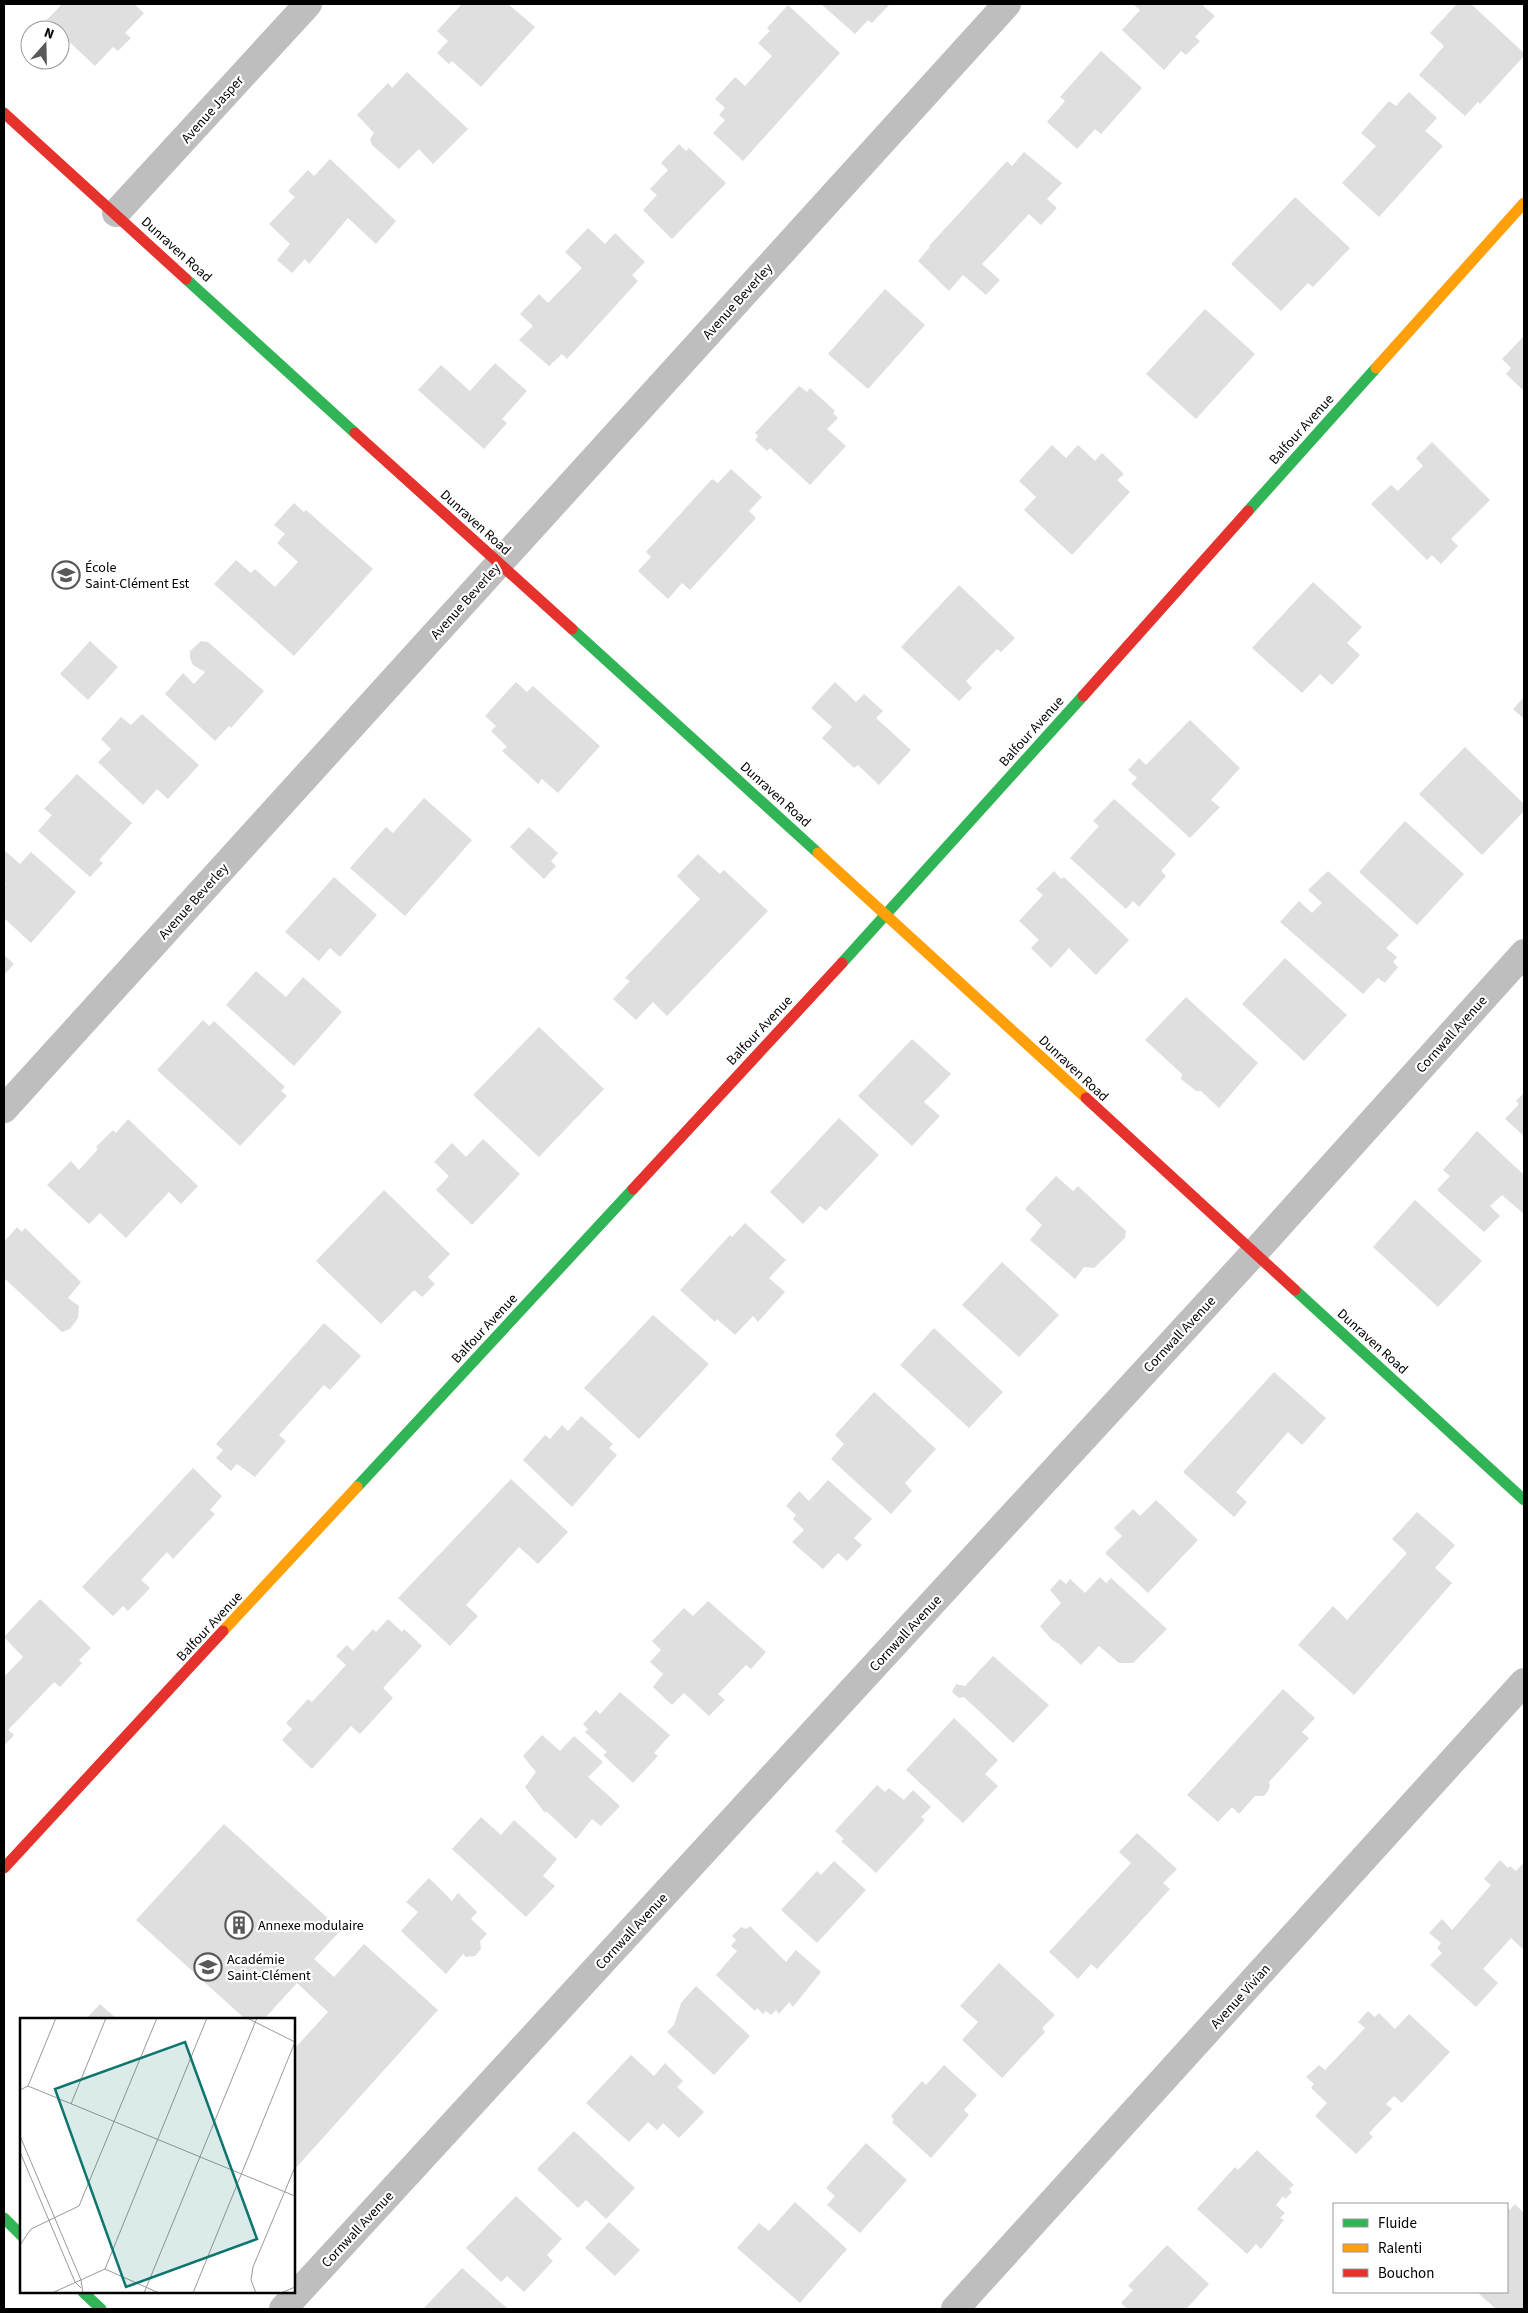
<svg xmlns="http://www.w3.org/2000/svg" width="1528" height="2313" font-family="'Source Sans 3',sans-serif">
  <rect width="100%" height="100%" fill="#fff"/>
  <g fill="#dfdfdf">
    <polygon points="62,4 134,4 144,13 125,33 131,38 118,51 113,47 95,66 62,35 60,38 60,30 43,30 40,27"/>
    <polygon points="462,4 508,4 535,27 481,87 452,61 449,64 437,53 448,41 437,31"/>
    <polygon points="821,4 890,4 872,23 868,20 855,34"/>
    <polygon points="1133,4 1201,4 1215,16 1195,37 1200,41 1186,55 1181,51 1164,70 1122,30 1140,10"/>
    <polygon points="1457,4 1471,4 1524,53 1524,56 1480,104 1478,102 1465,116 1419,75 1444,46 1430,33"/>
    <polygon points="788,5 840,53 743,161 713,133 725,120 719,115 725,108 715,99 735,77 745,86 772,56 758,43 770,31 767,28"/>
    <polygon points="1101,51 1142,88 1101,134 1095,129 1077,149 1047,122 1065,101 1060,97"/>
    <polygon points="407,72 468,129 433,164 419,149 399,169 372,145 370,139 374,133 357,115 388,83 392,88"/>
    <polygon points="1409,92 1437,118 1425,131 1443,146 1379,217 1342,183 1376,146 1361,133 1389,101 1396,106"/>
    <polygon points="679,144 686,151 689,148 726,183 672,239 643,210 657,195 650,189 668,170 661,163"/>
    <polygon points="1024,152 1062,183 1047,199 1057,208 1041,225 1029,214 982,264 1000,280 986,295 963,275 949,291 918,261 930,247 929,246 1007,161 1012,166"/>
    <polygon points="330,159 396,221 376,244 348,218 309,264 305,259 292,273 277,260 290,244 269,224 295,197 288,191 308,170 314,176"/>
    <polygon points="1295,197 1350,248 1313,287 1308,283 1281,311 1231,264"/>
    <polygon points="588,228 605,244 615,233 645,262 632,275 638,281 567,359 562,354 549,366 519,340 533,326 520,314 539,294 548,303 582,268 565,252"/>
    <polygon points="885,289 925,325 868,389 828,354"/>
    <polygon points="1205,309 1255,354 1196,419 1146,374"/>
    <polygon points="1524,336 1524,391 1506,374 1511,368 1502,359"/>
    <polygon points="495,363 527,391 502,419 507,423 484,449 418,390 441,365 470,391"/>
    <polygon points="799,386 807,392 810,388 835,411 833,413 838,418 827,429 846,446 810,485 770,448 767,451 755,440 758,436 755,433"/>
    <polygon points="1432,442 1490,500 1451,539 1458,546 1441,564 1432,555 1427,560 1371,504 1391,485 1398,491 1423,466 1416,458"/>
    <polygon points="1052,445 1066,458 1078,445 1095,461 1102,453 1124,474 1117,480 1130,492 1072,555 1024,510 1036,497 1019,481"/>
    <polygon points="731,469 762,497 749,511 756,518 690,590 682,583 668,599 638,571 651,557 646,552 712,479 718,483"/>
    <polygon points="294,503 304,512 306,510 373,569 294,656 214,584 236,560 251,573 255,569 275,587 298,562 277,543 285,534 274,525"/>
    <polygon points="1313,582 1362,627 1347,643 1360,655 1332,685 1320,674 1302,693 1252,648"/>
    <polygon points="959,585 1015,638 1001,652 997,649 966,681 972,688 959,701 901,647"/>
    <polygon points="90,641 118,667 88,700 60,674"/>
    <polygon points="201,641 208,642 264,691 231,728 229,726 215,741 165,694 183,673 194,684 205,672 193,665 190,658 190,651"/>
    <polygon points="516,682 527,692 533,686 600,746 558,793 542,779 538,784 522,769 502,751 507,747 491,731 496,726 485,716"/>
    <polygon points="835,682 856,702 864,694 883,711 876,718 911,750 879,785 858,765 854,768 822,738 832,727 811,708"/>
    <polygon points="1524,697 1524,719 1513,709"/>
    <polygon points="142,714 199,765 168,799 157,789 143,805 98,762 111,749 101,739 121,717 131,725"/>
    <polygon points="1190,720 1240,768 1211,800 1220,807 1190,838 1131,784 1137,778 1128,770 1139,758 1146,765"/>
    <polygon points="1465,747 1524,804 1524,811 1482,855 1419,794"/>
    <polygon points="77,774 132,823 99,860 103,863 90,877 38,831 52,815 44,809"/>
    <polygon points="424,798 472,840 405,916 350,868 386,827 393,833"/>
    <polygon points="1114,799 1176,854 1161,871 1166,876 1139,907 1133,901 1126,909 1070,858 1099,826 1093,821"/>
    <polygon points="1405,821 1464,874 1417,925 1359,872"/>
    <polygon points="529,827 558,853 551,861 556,866 544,879 510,847"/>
    <polygon points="4,850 20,864 31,852 76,892 31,943 4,918 4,887 6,884 4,882"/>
    <polygon points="698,854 720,874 724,870 768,911 667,1016 653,1002 636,1020 613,999 630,981 625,978 700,899 677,876"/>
    <polygon points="1054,871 1061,879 1064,877 1129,940 1096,975 1069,948 1051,968 1031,948 1039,940 1019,921 1043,895 1036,889"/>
    <polygon points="1328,871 1399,935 1386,948 1397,957 1393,962 1398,967 1385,983 1378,978 1363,994 1280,922 1299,901 1312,913 1322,903 1308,890"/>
    <polygon points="334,877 377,915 340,957 330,948 319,961 285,932"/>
    <polygon points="4,955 14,964 4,975"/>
    <polygon points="1285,958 1347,1015 1304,1061 1242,1004"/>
    <polygon points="256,971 286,997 303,977 342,1012 294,1066 226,1005"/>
    <polygon points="1186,997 1258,1063 1219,1108 1201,1091 1196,1091 1181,1079 1182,1074 1145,1040"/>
    <polygon points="203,1020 209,1026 214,1021 285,1087 281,1091 287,1096 240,1146 157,1070"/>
    <polygon points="539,1027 604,1089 539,1157 473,1095"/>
    <polygon points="912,1039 951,1074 924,1102 940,1116 912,1146 858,1096"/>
    <polygon points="1524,1093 1524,1136 1505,1119 1519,1104 1516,1101"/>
    <polygon points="839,1118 879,1155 826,1211 820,1206 803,1224 770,1192"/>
    <polygon points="128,1119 198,1186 181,1204 169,1192 126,1238 100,1213 89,1224 47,1185 71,1161 79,1170 98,1149 96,1147 113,1130 116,1133"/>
    <polygon points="1477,1131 1524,1175 1524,1214 1502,1195 1490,1206 1500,1216 1484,1232 1437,1190 1450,1176 1443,1170"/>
    <polygon points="483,1139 520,1174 472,1225 436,1190 449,1176 434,1162 452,1143 466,1157"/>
    <polygon points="1056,1176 1073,1191 1078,1186 1126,1231 1125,1238 1094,1268 1084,1267 1075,1279 1030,1240 1042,1225 1025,1209"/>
    <polygon points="384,1190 450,1254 428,1277 435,1284 422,1297 414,1290 381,1324 316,1261"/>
    <polygon points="1415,1200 1482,1261 1438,1307 1373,1247"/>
    <polygon points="745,1223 786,1260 769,1278 785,1292 758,1322 753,1316 735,1335 717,1319 715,1322 680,1290 730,1235 732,1237"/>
    <polygon points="17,1227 22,1232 25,1228 81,1282 68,1298 79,1306 78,1318 70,1329 62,1332 4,1278 4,1242"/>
    <polygon points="1002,1262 1059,1315 1019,1357 962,1305"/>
    <polygon points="653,1315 709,1364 639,1439 584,1388"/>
    <polygon points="324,1323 361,1356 330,1390 324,1385 279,1435 286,1441 255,1477 237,1464 231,1471 216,1458 223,1450 216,1444"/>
    <polygon points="934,1328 1003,1392 969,1428 900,1365"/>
    <polygon points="1274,1372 1326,1418 1302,1445 1288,1432 1236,1492 1247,1502 1234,1517 1183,1472"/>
    <polygon points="874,1392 936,1449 905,1483 912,1491 891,1514 831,1459 844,1444 835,1435"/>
    <polygon points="581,1416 613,1444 609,1448 617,1455 572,1507 523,1460 545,1435 550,1439 562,1425 568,1431"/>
    <polygon points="193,1468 222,1496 210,1510 215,1514 173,1559 167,1552 141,1580 150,1588 128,1611 123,1606 113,1616 82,1587"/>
    <polygon points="511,1479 568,1532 538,1564 519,1547 466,1605 478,1616 450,1646 398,1598"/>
    <polygon points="828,1480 872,1519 854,1538 862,1545 847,1561 838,1553 823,1569 792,1542 804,1530 793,1519 796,1515 786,1506 799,1491 809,1501"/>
    <polygon points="1156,1500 1198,1540 1148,1593 1105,1553 1122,1536 1114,1528 1133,1509 1140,1516"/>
    <polygon points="1417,1512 1455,1545 1435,1568 1452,1583 1354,1695 1298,1645 1333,1606 1347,1620 1407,1553 1392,1539"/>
    <polygon points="1100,1577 1106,1583 1111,1578 1167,1629 1133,1663 1119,1663 1099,1646 1081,1665 1059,1644 1052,1640 1040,1626 1061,1603 1050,1590 1060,1579 1066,1584 1070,1579 1085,1593"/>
    <polygon points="40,1599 91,1648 79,1660 82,1663 60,1687 54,1682 8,1730 14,1735 4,1746 4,1677 23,1657 4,1637"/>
    <polygon points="708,1601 766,1652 751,1669 746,1665 718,1694 725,1700 709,1716 684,1693 672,1705 653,1687 663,1674 650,1662 661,1650 652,1641 684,1608 693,1616"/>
    <polygon points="388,1619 402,1632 404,1629 422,1646 383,1688 393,1698 360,1734 351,1726 312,1769 282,1740 292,1729 286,1723 308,1699 312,1702 346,1665 336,1656 347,1645 353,1651 373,1629 376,1632"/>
    <polygon points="993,1656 1049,1705 1013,1743 964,1697 959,1698 952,1692 956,1684 965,1686"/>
    <polygon points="1283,1689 1315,1718 1302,1732 1309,1738 1269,1782 1270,1785 1268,1791 1264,1796 1255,1796 1239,1814 1232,1807 1218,1822 1187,1795"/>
    <polygon points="620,1692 670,1735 654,1753 658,1756 633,1783 603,1755 607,1752 585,1732 588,1729 583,1724 596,1710 600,1714"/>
    <polygon points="954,1718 998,1760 985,1774 998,1786 963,1823 906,1770"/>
    <polygon points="542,1735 560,1751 574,1736 603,1762 588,1777 620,1806 601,1826 592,1819 576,1839 546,1811 545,1813 525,1787 536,1772 523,1756"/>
    <polygon points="877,1785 885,1792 889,1788 904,1800 913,1790 931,1807 921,1817 925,1820 876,1873 841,1841 844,1839 835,1831"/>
    <polygon points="481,1817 501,1835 514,1820 557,1859 543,1876 555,1886 526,1917 452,1849"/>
    <polygon points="224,1824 341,1930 314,1959 334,1977 364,1944 438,2010 294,2170 294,2049 328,2012 297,1983 264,2019 245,2019 136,1920"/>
    <polygon points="1137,1833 1177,1869 1163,1883 1170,1889 1097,1969 1091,1964 1078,1979 1049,1952 1131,1863 1119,1852"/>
    <polygon points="1500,1860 1508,1868 1510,1866 1516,1871 1524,1862 1524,1950 1511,1938 1483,1969 1498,1983 1476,2007 1430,1965 1442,1953 1437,1948 1441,1943 1429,1933 1442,1919 1452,1930 1491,1885 1484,1879"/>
    <polygon points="834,1861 866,1890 817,1943 781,1910 817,1871 821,1875"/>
    <polygon points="429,1878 452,1901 458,1893 477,1912 471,1919 487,1934 480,1941 481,1949 475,1956 466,1957 463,1954 446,1974 401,1931 418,1912 406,1902"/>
    <polygon points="750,1926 786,1962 796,1950 821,1972 793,2007 789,2002 779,2014 776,2010 771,2015 766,2011 763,2014 757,2008 755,2011 716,1975 737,1951 731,1946 736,1940 732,1936 741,1927 746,1929"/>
    <polygon points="999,1963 1055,2015 1042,2028 1045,2032 1002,2078 962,2040 978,2022 960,2006"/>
    <polygon points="696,1986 750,2036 714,2075 667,2032 674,2025 681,2003"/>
    <polygon points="100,2004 117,2019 86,2019"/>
    <polygon points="1368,2011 1375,2017 1379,2013 1395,2029 1409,2014 1450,2052 1402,2103 1394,2096 1386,2104 1392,2109 1369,2133 1373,2137 1356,2154 1315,2116 1327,2103 1311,2088 1314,2084 1306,2077 1319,2065 1325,2070 1365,2028 1358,2022"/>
    <polygon points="631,2055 654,2076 665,2063 683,2081 677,2087 704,2112 679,2138 663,2123 657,2130 648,2122 629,2142 586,2103"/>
    <polygon points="944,2065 977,2095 964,2110 969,2115 931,2158 892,2122 894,2120 891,2116 922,2081 926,2085"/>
    <polygon points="574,2131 635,2188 606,2219 586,2200 578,2208 537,2169"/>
    <polygon points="866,2143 907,2180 860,2233 827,2205 835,2196 826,2188"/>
    <polygon points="1257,2150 1294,2185 1289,2189 1292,2192 1285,2199 1283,2196 1276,2205 1285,2213 1280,2218 1284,2220 1261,2249 1256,2244 1247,2254 1197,2209 1235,2167 1238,2170"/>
    <polygon points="516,2196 562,2239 547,2255 553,2261 524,2292 507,2276 501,2282 466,2248"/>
    <polygon points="795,2202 847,2249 800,2303 737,2248 759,2223 769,2231"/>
    <polygon points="1515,2204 1524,2213 1524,2309 1496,2309 1477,2292 1507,2292 1507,2206 1510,2210"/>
    <polygon points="609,2222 640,2250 615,2276 585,2248"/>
    <polygon points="1167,2245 1209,2284 1186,2309 1127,2309 1121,2303 1133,2290 1128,2286"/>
    <polygon points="462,2268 508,2309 423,2309"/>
  </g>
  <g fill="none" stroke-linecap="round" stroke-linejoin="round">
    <g stroke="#bebebe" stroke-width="28">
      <polyline points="116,213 308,4"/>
      <polyline points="4,1109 1007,4"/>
      <polyline points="283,2309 1254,1253 1524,953"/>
      <polyline points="955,2309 1524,1682"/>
    </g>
    <g stroke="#30b455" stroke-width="11">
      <polyline points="186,279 355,433"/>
      <polyline points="1248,511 1376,368"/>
      <polyline points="572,629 818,853"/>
      <polyline points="842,963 1083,696"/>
      <polyline points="1295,1290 1524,1500"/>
      <polyline points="357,1487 633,1189"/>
      <polyline points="4,2218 21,2235"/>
      <polyline points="83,2292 101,2309"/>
    </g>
    <g stroke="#ff9f0a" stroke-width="11">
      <polyline points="1376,368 1524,203"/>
      <polyline points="818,853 1086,1098"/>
      <polyline points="223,1631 357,1487"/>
    </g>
    <g stroke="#e5322d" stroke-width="11">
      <polyline points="4,113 186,279"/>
      <polyline points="355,433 572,629"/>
      <polyline points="1083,696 1248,511"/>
      <polyline points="1086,1098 1295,1290"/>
      <polyline points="633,1189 842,963"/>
      <polyline points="4,1868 223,1631"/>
    </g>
  </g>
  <defs>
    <g id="school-ring" transform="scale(1.4375)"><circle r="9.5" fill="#fff" stroke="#595959" stroke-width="1.5"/><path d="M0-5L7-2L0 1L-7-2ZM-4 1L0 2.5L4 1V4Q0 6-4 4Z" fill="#595959"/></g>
    <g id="building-ring" transform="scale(1.4375)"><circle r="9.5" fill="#fff" stroke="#595959" stroke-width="1.5"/><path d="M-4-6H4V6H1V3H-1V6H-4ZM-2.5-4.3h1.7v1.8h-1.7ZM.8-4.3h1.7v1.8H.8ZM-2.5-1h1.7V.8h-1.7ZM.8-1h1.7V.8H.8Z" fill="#595959"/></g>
  </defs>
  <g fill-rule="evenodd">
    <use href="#school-ring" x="66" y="575"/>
    <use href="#building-ring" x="239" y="1925"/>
    <use href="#school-ring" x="208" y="1967"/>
  </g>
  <g text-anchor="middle" stroke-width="4.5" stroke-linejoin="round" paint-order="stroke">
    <g font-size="14" fill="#000" stroke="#fff">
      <text transform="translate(212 109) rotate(-48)" y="5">Avenue Jasper</text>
      <text transform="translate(177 249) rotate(42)" y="5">Dunraven Road</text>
      <text transform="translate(737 301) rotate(-48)" y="5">Avenue Beverley</text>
      <text transform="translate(1301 429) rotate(-48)" y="5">Balfour Avenue</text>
      <text transform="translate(476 522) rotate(42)" y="5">Dunraven Road</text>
      <text transform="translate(465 601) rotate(-48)" y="5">Avenue Beverley</text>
      <text transform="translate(1031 731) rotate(-48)" y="5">Balfour Avenue</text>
      <text transform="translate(776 794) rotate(42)" y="5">Dunraven Road</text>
      <text transform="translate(193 901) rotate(-48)" y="5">Avenue Beverley</text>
      <text transform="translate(759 1030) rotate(-47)" y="5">Balfour Avenue</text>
      <text transform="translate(1451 1034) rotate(-48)" y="5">Cornwall Avenue</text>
      <text transform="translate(1074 1068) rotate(43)" y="5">Dunraven Road</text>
      <text transform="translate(484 1328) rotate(-47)" y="5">Balfour Avenue</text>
      <text transform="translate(1179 1334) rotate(-47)" y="5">Cornwall Avenue</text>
      <text transform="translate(1373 1341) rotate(42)" y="5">Dunraven Road</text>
      <text transform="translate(209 1626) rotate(-47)" y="5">Balfour Avenue</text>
      <text transform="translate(905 1633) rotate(-47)" y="5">Cornwall Avenue</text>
      <text transform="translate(631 1931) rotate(-47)" y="5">Cornwall Avenue</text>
      <text transform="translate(1240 1996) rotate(-48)" y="5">Avenue Vivian</text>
      <text transform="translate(357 2229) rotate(-47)" y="5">Cornwall Avenue</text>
    </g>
    <g font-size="14" fill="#000" stroke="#fff" text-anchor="start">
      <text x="85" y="572">École<tspan x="85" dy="16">Saint-Clément Est</tspan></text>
      <text x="258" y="1930">Annexe modulaire</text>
      <text x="227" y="1964">Académie<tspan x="227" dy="16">Saint-Clément</tspan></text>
    </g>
  </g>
  <g transform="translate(20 2018)">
    <rect width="275" height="275" fill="#fff"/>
    <path fill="none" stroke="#999" stroke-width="1" d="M227,0L275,24M8,68L275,178M0,72L8,68L36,0M51,86L86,0M0,118L61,262L63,275M0,134L55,264L61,270M0,227L11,211L59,188L137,0M85,251L187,0M32,275L85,251L139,275M124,275L237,0M173,275L275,24M236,275L231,262L233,249L275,149M261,275L275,269"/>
    <path fill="#0f766e" fill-opacity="0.15" stroke="#0f766e" stroke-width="2.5" d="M165,24L237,221L106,269L35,71Z"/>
    <rect width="275" height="275" fill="none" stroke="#000" stroke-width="2.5"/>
  </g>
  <rect width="1528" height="2313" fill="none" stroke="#000000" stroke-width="10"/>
  <rect x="1333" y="2203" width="175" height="90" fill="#ffffff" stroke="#999999"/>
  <rect x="1343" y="2219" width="25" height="8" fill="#30b455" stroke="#999999"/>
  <text x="1378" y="2228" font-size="15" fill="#000000">Fluide</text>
  <rect x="1343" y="2244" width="25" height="8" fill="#ff9f0a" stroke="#999999"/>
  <text x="1378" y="2253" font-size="15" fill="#000000">Ralenti</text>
  <rect x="1343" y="2269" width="25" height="8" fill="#e5322d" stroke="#999999"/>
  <text x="1378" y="2278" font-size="15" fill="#000000">Bouchon</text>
  <g transform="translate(45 45) rotate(20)"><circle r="24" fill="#ffffff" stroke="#999999"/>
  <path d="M0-4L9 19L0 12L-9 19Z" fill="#595959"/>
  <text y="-8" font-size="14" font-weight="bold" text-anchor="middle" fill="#000000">N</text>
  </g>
</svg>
